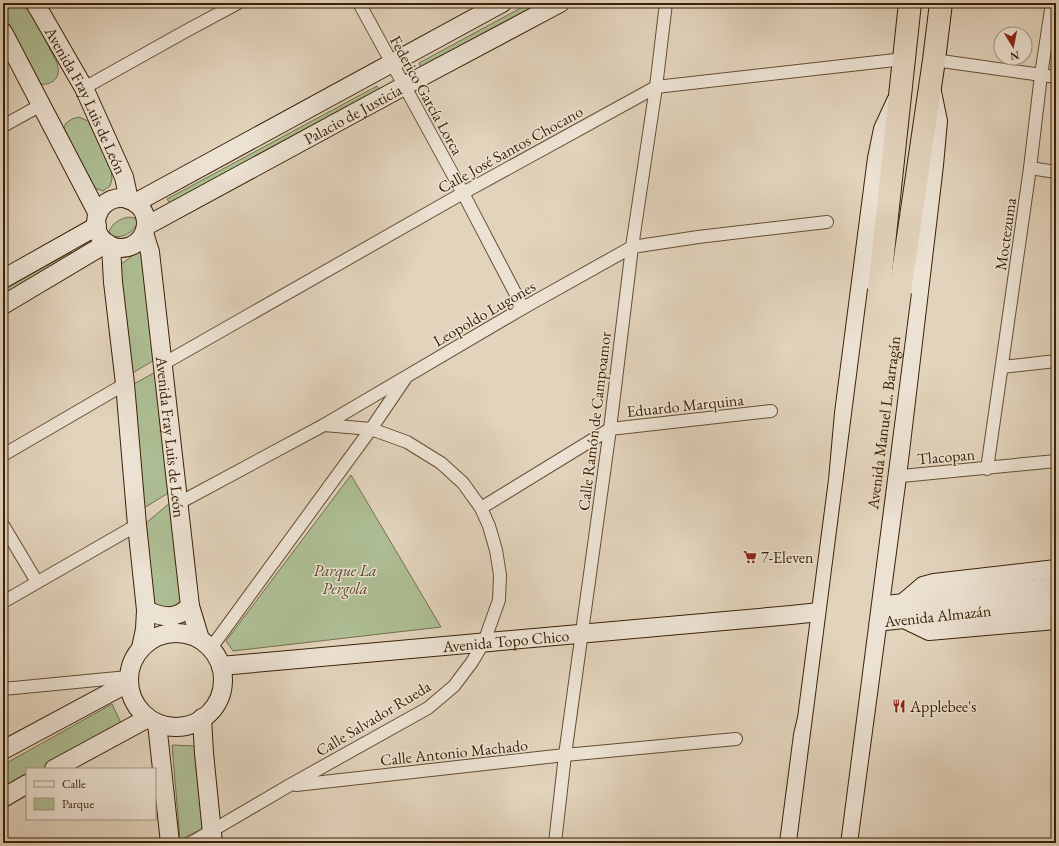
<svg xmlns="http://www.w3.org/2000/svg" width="1059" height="846" font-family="'EB Garamond',serif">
  <rect width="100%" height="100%" fill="#e2d3bc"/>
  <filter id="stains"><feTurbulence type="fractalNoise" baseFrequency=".005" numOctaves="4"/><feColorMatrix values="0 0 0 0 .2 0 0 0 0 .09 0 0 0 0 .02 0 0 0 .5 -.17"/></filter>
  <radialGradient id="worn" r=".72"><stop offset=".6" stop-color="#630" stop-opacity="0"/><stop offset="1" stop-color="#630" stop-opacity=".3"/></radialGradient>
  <g fill="#aebe94" stroke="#74704c">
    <polygon points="530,3 545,3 422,70 419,63"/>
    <path d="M15,5L24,7L31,12L57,63C62,78 52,86 38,84L4,26C3,14 4,11 15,5Z"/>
    <polygon points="377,86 381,93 171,205 167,199"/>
    <polygon points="79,117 88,121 111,166 112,179 110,186 103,191 95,188 88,178 63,130 66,123 72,119"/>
    <path d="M128,217L135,218L138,222C134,232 123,239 112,236L109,232C112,223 120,219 128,217Z"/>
    <polygon points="144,247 156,359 129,375 120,265"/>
    <polygon points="71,252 74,259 3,300 3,290"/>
    <polygon points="159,370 170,492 144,508 132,385"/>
    <polygon points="351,475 441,627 233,651 226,641"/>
    <polygon points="171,502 184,606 154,609 146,523"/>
    <polygon points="112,704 121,723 43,769 27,769 27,778 3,792 3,765"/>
    <polygon points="172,745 195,746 203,828 180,840"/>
  </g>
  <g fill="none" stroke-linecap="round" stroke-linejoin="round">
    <g stroke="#654e32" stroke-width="14">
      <g id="street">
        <polyline points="359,3 463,193 523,308"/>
        <polyline points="934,60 1056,77"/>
        <polyline points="84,88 186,31 238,3"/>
        <polyline points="3,126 41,105"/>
        <polyline points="1030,168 1056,172"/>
        <polyline points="163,364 463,193 656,87 904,59"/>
        <polyline points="1002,367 1056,361"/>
        <polyline points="3,455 125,384"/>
        <polyline points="987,469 1030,168 1041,75 1052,3"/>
        <polyline points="891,477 1056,461"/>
        <polyline points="179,503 324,425 523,308 632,247 698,237 827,222"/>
        <polyline points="481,508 610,429 771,411"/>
        <polyline points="3,525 37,582"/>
        <polyline points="3,602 137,525"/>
        <polyline points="211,648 371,429 324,425"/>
        <polyline points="3,689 128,677"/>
        <polyline points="296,785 565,755 736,739"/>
        <polyline points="191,843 290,785 428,708 454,686 472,662 484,642 499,600 500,575 496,550 489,526 481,508 463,483 441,463 407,442 371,429 405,379"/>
        <polyline points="555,843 565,755 610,429 632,247 656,87 666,3"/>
      </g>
    </g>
    <g stroke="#3b2104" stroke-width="20">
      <g id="secondary">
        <path id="s1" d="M35,3L84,88L124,177L129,200"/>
        <polyline points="3,32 98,214"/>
        <circle cx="121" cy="223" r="25"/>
        <polyline points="135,203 502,3"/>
        <path id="s2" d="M146,226L404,86L560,3"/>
        <path id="s3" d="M144,233L150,252L190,606L200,639"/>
        <polyline points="111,246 113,282 125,384 137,525 146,610 145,629 141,648"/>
        <polyline points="3,279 97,226"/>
        <polyline points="3,305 107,243"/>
        <polyline points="903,603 923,586 934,583 1056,569"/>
        <path d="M146,610C163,618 176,620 190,606"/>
        <polyline points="904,619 929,631 1056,620"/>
        <path id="s4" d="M866,623L1056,603"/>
        <circle cx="176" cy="680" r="47"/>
        <path id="s5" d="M221,666L791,615L1056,587"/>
        <polyline points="202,718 204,753 213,843"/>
        <polyline points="157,723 170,843"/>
        <polyline points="3,750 128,683"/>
        <polyline points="54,769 148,718"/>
        <polyline points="3,798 27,784"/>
        <polyline points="789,843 803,735 807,718 838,480 844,413 877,158 883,129 896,101"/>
        <polyline points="848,843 897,477 934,165 938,121 932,92"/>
      </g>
    </g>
    <g stroke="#3b2104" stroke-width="24">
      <g id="highway">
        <polyline points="879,290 910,3"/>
        <polyline points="900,292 934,60 941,3"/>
      </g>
    </g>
    <use href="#street" stroke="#ece2d3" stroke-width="12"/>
    <use href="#secondary" stroke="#ece2d3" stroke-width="18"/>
    <use href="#highway" stroke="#e2d3bc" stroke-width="22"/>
    <g stroke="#3b2104" stroke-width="24" stroke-linecap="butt">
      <g id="highway-bridge">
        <polyline points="808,843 879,290"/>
        <path id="s6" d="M829,843L900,292"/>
      </g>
    </g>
    <use href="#highway-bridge" stroke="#e2d3bc" stroke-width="22"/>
  </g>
  <defs>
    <g id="supermarket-bare" transform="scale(1.08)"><path d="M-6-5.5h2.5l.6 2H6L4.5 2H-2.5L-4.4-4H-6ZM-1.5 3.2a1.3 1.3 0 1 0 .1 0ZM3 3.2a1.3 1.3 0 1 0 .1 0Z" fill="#8f2418" stroke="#ece2d3" stroke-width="2.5" paint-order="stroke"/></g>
    <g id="restaurant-bare" transform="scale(1.08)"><path d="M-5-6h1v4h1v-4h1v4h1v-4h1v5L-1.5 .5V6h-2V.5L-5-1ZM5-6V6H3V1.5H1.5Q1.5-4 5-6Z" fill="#8f2418" stroke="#ece2d3" stroke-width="2.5" paint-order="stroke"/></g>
  </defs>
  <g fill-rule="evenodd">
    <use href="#supermarket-bare" x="750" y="557"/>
    <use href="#restaurant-bare" x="899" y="706"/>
  </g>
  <g text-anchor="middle" stroke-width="3" stroke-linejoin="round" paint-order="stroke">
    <g font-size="16" fill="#3b2104" stroke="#ece2d3">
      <text transform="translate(427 95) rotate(61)" y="6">Federico García Lorca</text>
      <text dy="6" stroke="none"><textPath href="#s1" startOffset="110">Avenida Fray Luis de León</textPath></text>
      <text dy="6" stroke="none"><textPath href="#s2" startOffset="235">Palacio de Justicia</textPath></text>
      <text transform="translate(510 149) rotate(-29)" y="6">Calle José Santos Chocano</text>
      <text transform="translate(1005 234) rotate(-82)" y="6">Moctezuma</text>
      <text transform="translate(484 313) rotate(-30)" y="6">Leopoldo Lugones</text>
      <text transform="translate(685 405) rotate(-6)" y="6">Eduardo Marquina</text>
      <text transform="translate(594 421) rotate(-83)" y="6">Calle Ramón de Campoamor</text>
      <text dy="6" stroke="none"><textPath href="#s6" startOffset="424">Avenida Manuel L. Barragán</textPath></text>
      <text dy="6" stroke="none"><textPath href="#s3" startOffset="206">Avenida Fray Luis de León</textPath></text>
      <text transform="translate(946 456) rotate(-5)" y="6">Tlacopan</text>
      <text dy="6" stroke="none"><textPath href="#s4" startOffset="72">Avenida Almazán</textPath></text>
      <text dy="6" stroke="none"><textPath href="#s5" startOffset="286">Avenida Topo Chico</textPath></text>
      <text transform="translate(373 718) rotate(-31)" y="6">Calle Salvador Rueda</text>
      <text transform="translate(454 752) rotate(-6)" y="6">Calle Antonio Machado</text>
    </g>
    <g font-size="16" fill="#3b2104" stroke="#ece2d3" text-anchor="start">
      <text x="761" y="563">7-Eleven</text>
      <text x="910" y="712">Applebee's</text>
    </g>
    <g font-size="16" font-style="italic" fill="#584828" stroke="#ece2d3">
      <text x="345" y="576">Parque La<tspan x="345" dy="18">Pergola</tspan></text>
    </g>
  </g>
  <rect width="1059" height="846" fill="none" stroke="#e2d3bc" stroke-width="16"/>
  <rect x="4" y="4" width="1051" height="838" fill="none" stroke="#3b2104" stroke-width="2"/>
  <rect x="8" y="8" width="1043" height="830" fill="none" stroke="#3b2104"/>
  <rect x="26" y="768" width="130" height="52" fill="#ece2d3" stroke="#a59580"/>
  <rect x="34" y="781" width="20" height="6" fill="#ece2d3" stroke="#a59580"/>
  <text x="62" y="788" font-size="12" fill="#3b2104">Calle</text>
  <rect x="34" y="798" width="20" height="12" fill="#aebe94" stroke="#a59580"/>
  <text x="62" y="808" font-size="12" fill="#3b2104">Parque</text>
  <g transform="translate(1013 46) rotate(170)"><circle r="19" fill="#ece2d3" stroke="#a59580"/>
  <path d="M0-3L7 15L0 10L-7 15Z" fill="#8f2418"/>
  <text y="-6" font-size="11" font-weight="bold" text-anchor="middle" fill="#3b2104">N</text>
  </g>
  <rect width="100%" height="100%" filter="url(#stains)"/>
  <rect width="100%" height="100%" fill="url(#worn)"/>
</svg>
